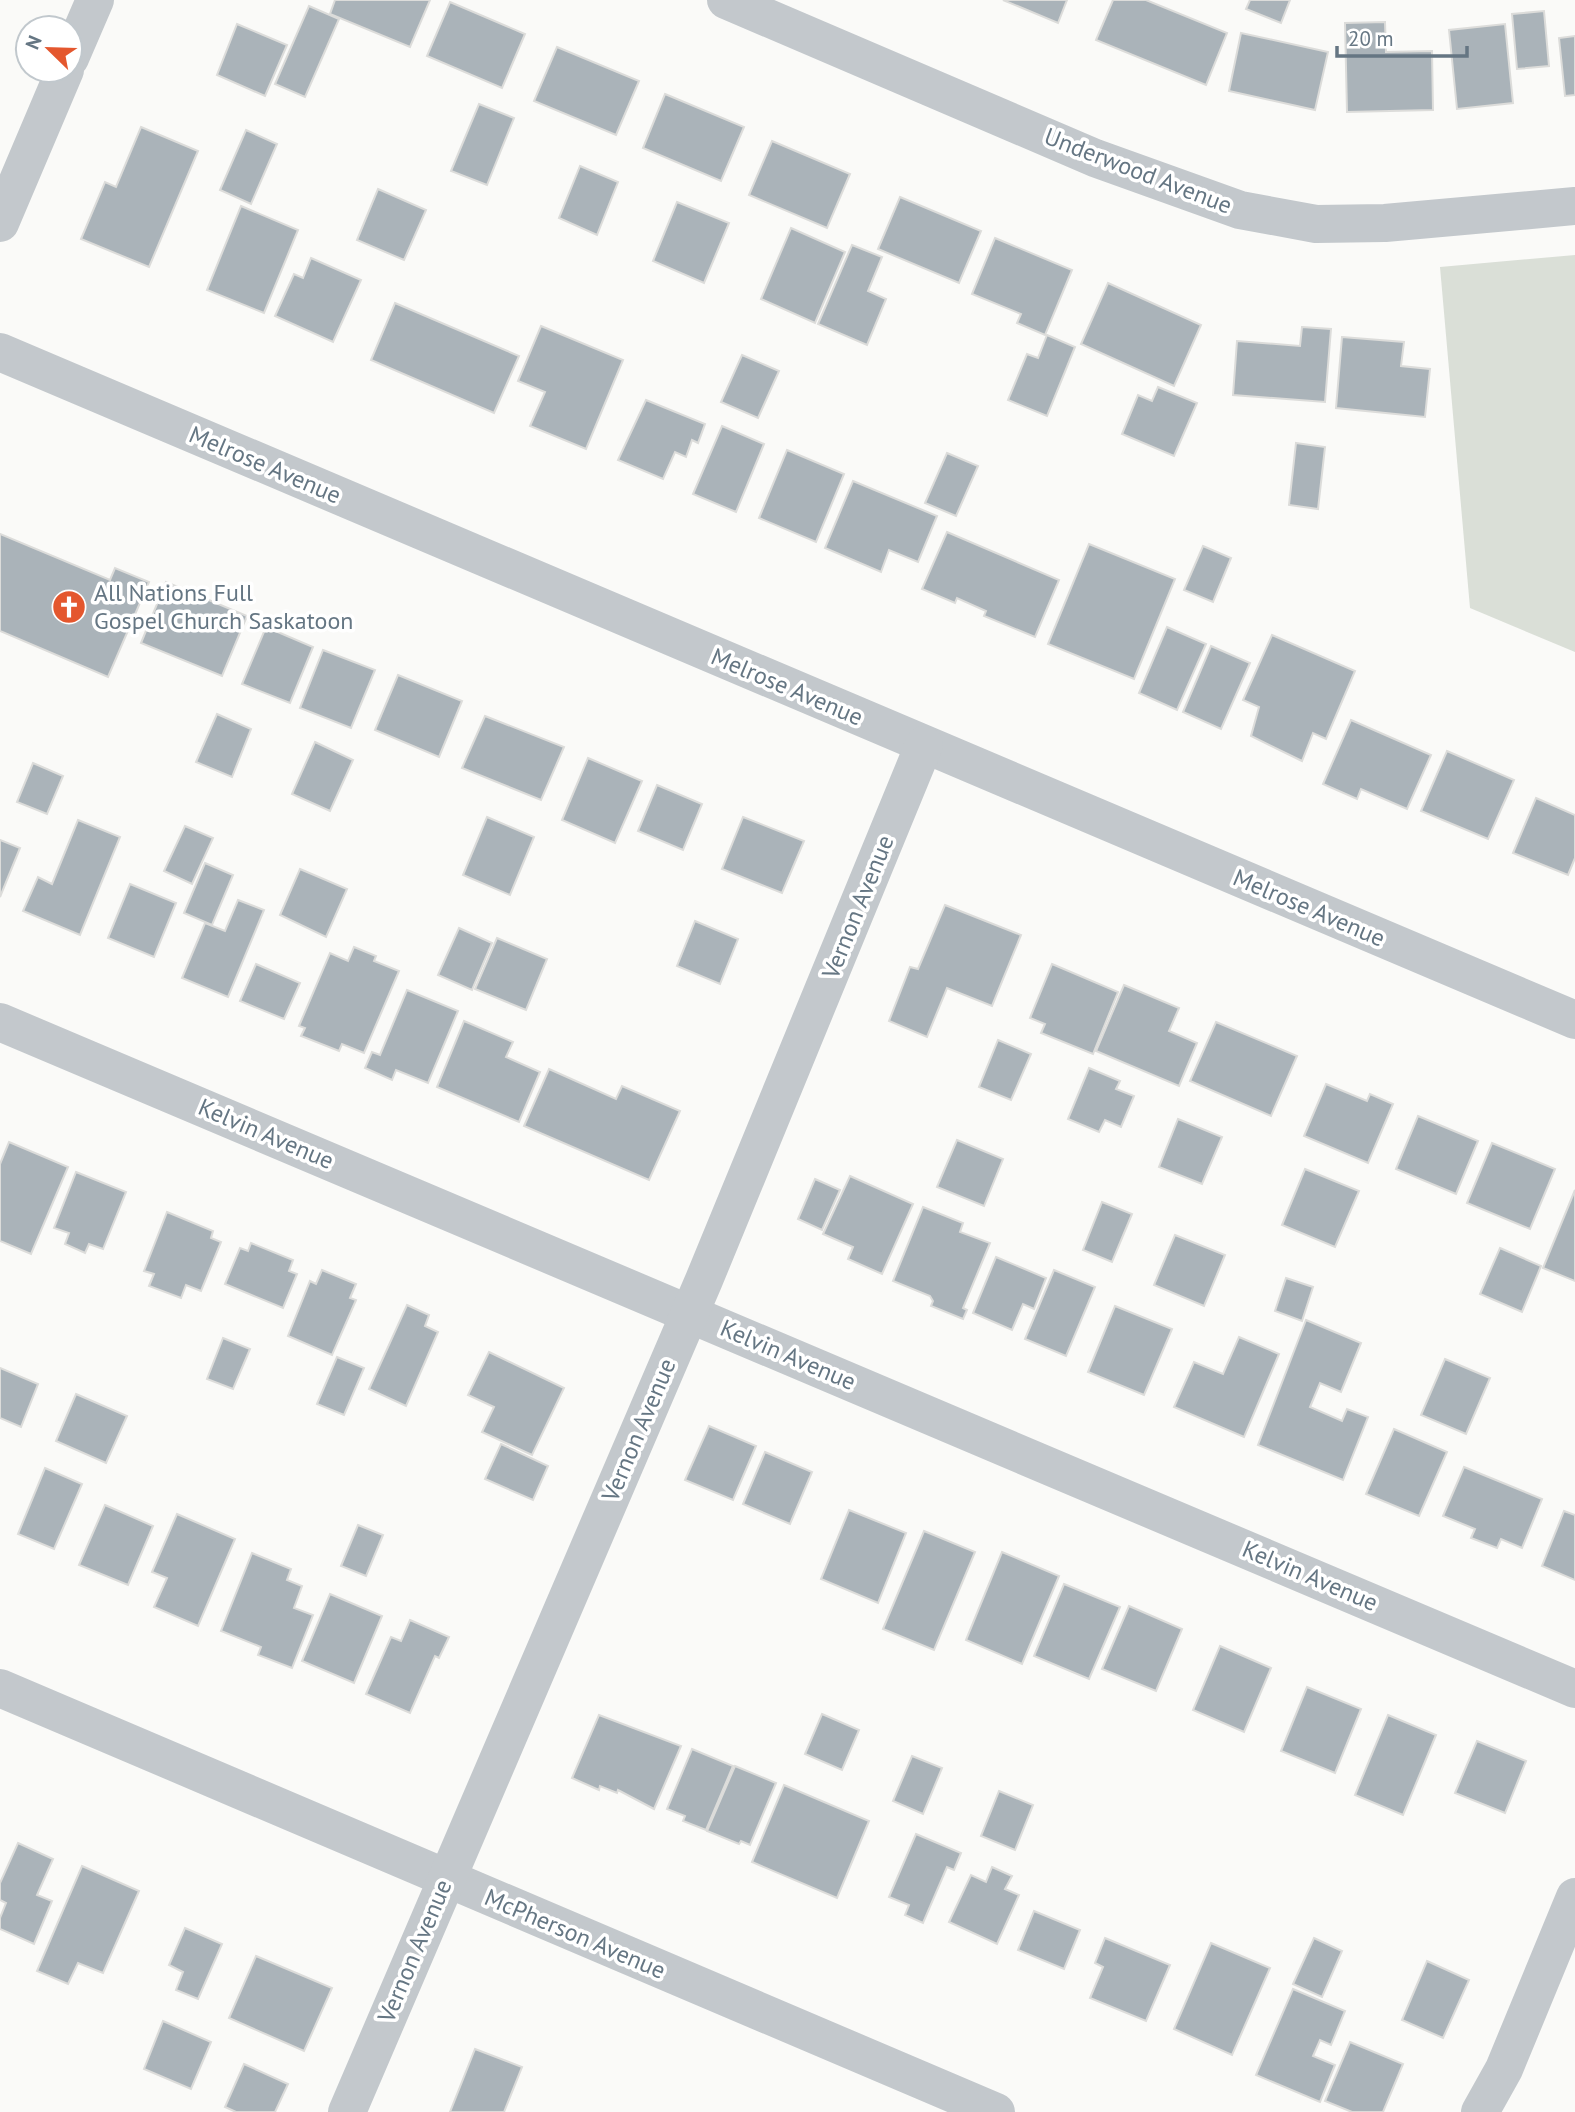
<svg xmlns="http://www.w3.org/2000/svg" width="1575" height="2112" font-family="'PT Sans',sans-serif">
  <rect width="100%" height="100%" fill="#fafaf8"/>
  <polygon fill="#dadfd7" points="1575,255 1575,652 1470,608 1440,267"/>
  <g fill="#aab3b9" stroke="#dcdcda" stroke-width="2">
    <polygon points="335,0 430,0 410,47 330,14"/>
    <polygon points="1003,0 1067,0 1058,23"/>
    <polygon points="1113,0 1146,0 1227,33 1206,85 1096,40"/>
    <polygon points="1250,0 1290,0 1281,23 1246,9"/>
    <polygon points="450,2 525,34 502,88 427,56"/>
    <polygon points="309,6 339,19 305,97 275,84"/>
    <polygon points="1544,11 1549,66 1517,69 1512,14"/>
    <polygon points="1385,22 1386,52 1432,51 1433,110 1347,112 1345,23"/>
    <polygon points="237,24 287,45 265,96 217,75"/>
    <polygon points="1505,24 1513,103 1457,109 1449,30"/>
    <polygon points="1241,33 1328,52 1315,110 1229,91"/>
    <polygon points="1575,36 1575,95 1565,96 1559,38"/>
    <polygon points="557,47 639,81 616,135 534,101"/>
    <polygon points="665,94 744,127 721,181 643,148"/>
    <polygon points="479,104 514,118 487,185 451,171"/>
    <polygon points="141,127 198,151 149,267 81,239 105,182 116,187"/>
    <polygon points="246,130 277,144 251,204 220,190"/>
    <polygon points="772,141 850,174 827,228 749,195"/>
    <polygon points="580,166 618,182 597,235 559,218"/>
    <polygon points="378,189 426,210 404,260 357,240"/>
    <polygon points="900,197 981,231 959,283 878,249"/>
    <polygon points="677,202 729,223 704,283 653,261"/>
    <polygon points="241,206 298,230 264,313 207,290"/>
    <polygon points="791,228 845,252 815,323 761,299"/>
    <polygon points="995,238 1072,270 1045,335 1017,323 1021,314 972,294"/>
    <polygon points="852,245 882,257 868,291 886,299 867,345 818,324"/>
    <polygon points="311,258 361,280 333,342 275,316 294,274 303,278"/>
    <polygon points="1108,283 1201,325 1174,386 1081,344"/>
    <polygon points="395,303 519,356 494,413 371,360"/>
    <polygon points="541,326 623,360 586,449 530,426 545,392 518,381"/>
    <polygon points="1302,327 1331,329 1325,402 1233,395 1237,341 1300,346"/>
    <polygon points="1047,335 1075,347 1047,416 1008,400 1027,354 1038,358"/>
    <polygon points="1342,337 1404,342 1401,366 1430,369 1425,417 1336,408"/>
    <polygon points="742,355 779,371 758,418 721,402"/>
    <polygon points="1158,387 1197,403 1174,456 1122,434 1138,395 1152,401"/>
    <polygon points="646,400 705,424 698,443 692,440 686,457 675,452 663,479 618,460"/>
    <polygon points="722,426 764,444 736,512 693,494"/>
    <polygon points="1296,443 1325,447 1318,509 1289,505"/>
    <polygon points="787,450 844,474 816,542 759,518"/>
    <polygon points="947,453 978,466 956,516 925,503"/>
    <polygon points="853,481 937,516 918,562 889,550 881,572 825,548"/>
    <polygon points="947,532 1059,580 1035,637 984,616 986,611 957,598 955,603 922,589"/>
    <polygon points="0,534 110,580 115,568 149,582 108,677 0,631"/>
    <polygon points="1089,544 1175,579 1134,679 1048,644"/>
    <polygon points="1203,546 1231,558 1213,602 1184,590"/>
    <polygon points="166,582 247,616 222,676 141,643"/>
    <polygon points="266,627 313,647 290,703 242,684"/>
    <polygon points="1167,627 1206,644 1177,710 1139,693"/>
    <polygon points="1272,635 1355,671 1326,739 1313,733 1302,761 1251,736 1259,707 1243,700"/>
    <polygon points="1211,646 1250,663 1221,729 1183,712"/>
    <polygon points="323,650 375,670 351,728 300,708"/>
    <polygon points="398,675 462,701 439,757 375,730"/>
    <polygon points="217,714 251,729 232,777 196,762"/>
    <polygon points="485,716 564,747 541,800 462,768"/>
    <polygon points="1351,720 1431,755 1407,809 1361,789 1357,799 1323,784"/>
    <polygon points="315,742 353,760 330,811 292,794"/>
    <polygon points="1447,751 1514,780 1488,839 1421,811"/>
    <polygon points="588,758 642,781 615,843 562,820"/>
    <polygon points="33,763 63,776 47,814 17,802"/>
    <polygon points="657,785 702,804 683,850 638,831"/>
    <polygon points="1536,798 1575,815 1575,858 1568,875 1513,853"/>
    <polygon points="487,817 534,837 510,895 463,875"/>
    <polygon points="743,817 804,841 782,893 722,869"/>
    <polygon points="78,820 120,837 80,935 23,911 38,877 52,884"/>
    <polygon points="185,826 213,838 192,884 164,871"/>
    <polygon points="0,840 20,848 0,897"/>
    <polygon points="205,863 233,875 212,925 184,913"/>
    <polygon points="300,869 347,889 326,937 280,915"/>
    <polygon points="130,884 176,903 154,957 108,938"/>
    <polygon points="238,900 264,910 228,997 182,978 205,923 225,931"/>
    <polygon points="945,905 1021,935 992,1006 947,988 927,1037 889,1021 910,967 918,969"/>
    <polygon points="695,921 738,939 720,984 677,966"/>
    <polygon points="459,928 492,943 472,990 438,975"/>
    <polygon points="497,938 547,959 526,1010 475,989"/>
    <polygon points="354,947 376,956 374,961 399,971 364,1053 342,1044 339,1051 301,1036 305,1028 299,1026 330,953 348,961"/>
    <polygon points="256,964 300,983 284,1019 240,1001"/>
    <polygon points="1052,964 1118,992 1093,1054 1041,1033 1045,1024 1030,1018"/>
    <polygon points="1124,985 1179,1008 1169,1031 1197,1043 1179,1086 1096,1051"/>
    <polygon points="407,990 458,1011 428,1083 396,1070 392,1080 365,1068 372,1052 380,1055"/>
    <polygon points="464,1021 513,1042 506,1057 540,1072 519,1122 437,1087"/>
    <polygon points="1216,1022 1297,1056 1271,1116 1190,1081"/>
    <polygon points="998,1040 1031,1054 1011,1100 979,1087"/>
    <polygon points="1089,1068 1120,1081 1116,1089 1134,1096 1121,1127 1105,1120 1099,1132 1068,1119"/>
    <polygon points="549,1069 616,1099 622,1086 680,1111 649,1180 524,1126"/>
    <polygon points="1326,1084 1367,1101 1370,1094 1393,1104 1368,1163 1304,1136"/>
    <polygon points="1418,1116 1478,1141 1456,1194 1396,1169"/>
    <polygon points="1178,1119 1222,1137 1202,1184 1159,1167"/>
    <polygon points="957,1140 1003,1159 984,1206 937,1187"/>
    <polygon points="9,1142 68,1167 31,1254 0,1241 0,1164"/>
    <polygon points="1492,1143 1555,1169 1530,1229 1467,1203"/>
    <polygon points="1305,1169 1359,1191 1335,1247 1282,1225"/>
    <polygon points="76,1172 126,1192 103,1249 89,1244 85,1253 65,1244 69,1233 54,1228"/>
    <polygon points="850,1176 913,1204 882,1274 848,1259 853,1247 823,1234"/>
    <polygon points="815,1179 840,1190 822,1230 798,1219"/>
    <polygon points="1575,1190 1575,1281 1543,1268"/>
    <polygon points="1102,1202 1132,1214 1112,1262 1083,1250"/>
    <polygon points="923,1207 963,1223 960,1232 990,1243 963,1308 967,1310 963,1319 931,1306 933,1301 930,1296 893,1281"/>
    <polygon points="167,1212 213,1231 211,1238 221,1242 201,1291 186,1285 181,1298 149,1286 154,1274 144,1271"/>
    <polygon points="1175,1235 1225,1255 1204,1306 1154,1285"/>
    <polygon points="251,1243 293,1260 289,1271 297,1274 283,1308 225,1284 240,1248 248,1251"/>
    <polygon points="1500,1248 1541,1266 1522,1312 1480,1294"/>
    <polygon points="996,1257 1046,1278 1034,1309 1023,1304 1012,1330 973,1313"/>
    <polygon points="322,1270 356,1284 350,1298 356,1300 332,1355 288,1336 310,1281 316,1284"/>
    <polygon points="1054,1270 1095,1287 1066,1356 1025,1339"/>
    <polygon points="1286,1278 1313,1287 1302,1321 1275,1311"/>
    <polygon points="407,1305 429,1315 425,1326 438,1332 406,1406 369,1389"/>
    <polygon points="1115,1306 1172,1329 1144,1395 1088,1372"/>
    <polygon points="1306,1320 1361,1343 1341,1392 1320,1383 1310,1407 1342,1421 1347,1409 1368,1417 1343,1480 1258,1445"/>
    <polygon points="1239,1337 1279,1354 1244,1437 1174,1407 1194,1362 1223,1374"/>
    <polygon points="223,1338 250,1349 233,1389 207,1379"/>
    <polygon points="489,1352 564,1388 532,1455 482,1432 494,1407 468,1395"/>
    <polygon points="337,1357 364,1368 344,1415 317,1404"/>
    <polygon points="1445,1359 1490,1378 1466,1434 1421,1415"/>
    <polygon points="0,1368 38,1384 21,1427 0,1418"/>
    <polygon points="76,1394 127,1416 106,1463 56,1441"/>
    <polygon points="709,1426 756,1446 733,1500 685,1480"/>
    <polygon points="1394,1429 1447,1452 1419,1516 1366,1494"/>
    <polygon points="501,1444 548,1466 533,1500 485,1479"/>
    <polygon points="765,1452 812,1472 790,1524 743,1504"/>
    <polygon points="1464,1467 1542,1499 1522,1548 1501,1539 1497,1548 1471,1538 1475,1529 1443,1516"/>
    <polygon points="45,1468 82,1484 54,1549 18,1534"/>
    <polygon points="105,1505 153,1526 128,1585 79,1565"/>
    <polygon points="849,1510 906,1533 878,1603 821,1579"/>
    <polygon points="1564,1511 1575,1515 1575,1580 1542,1566"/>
    <polygon points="177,1514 235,1539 198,1626 154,1607 167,1578 152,1572"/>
    <polygon points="358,1525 383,1535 366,1576 341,1566"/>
    <polygon points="924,1531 975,1552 934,1650 883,1629"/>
    <polygon points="1002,1552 1059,1576 1022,1664 966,1640"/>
    <polygon points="252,1553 291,1569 287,1580 302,1586 294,1608 313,1615 292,1668 258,1655 261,1647 221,1631"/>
    <polygon points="1064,1584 1120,1607 1089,1679 1034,1656"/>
    <polygon points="330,1594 382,1616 354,1683 302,1661"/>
    <polygon points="1129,1606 1182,1629 1156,1691 1102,1669"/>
    <polygon points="410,1620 449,1637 439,1658 435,1656 410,1713 366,1694 391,1637 401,1641"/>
    <polygon points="1220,1646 1271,1668 1244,1732 1193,1710"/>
    <polygon points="1307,1687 1361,1709 1335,1773 1281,1751"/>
    <polygon points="822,1714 859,1730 842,1770 805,1754"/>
    <polygon points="599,1715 681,1746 654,1809 618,1790 617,1793 600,1786 599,1790 572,1778"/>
    <polygon points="1388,1715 1436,1735 1403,1815 1355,1795"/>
    <polygon points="1477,1741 1526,1761 1505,1813 1455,1793"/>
    <polygon points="692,1749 733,1766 706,1830 683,1821 685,1816 667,1809"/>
    <polygon points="912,1756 942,1768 923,1814 893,1801"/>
    <polygon points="735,1766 776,1783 750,1845 741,1841 739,1844 707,1831"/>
    <polygon points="784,1785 869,1821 837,1898 752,1862"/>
    <polygon points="999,1791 1033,1805 1015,1850 981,1836"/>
    <polygon points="916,1834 961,1853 954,1870 947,1867 923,1923 905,1915 909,1905 889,1897"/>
    <polygon points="18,1843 53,1859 37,1895 52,1901 34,1944 0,1929 0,1918 6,1903 0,1900 0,1883"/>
    <polygon points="82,1866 139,1891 103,1973 78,1963 68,1984 37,1971"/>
    <polygon points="992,1867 1012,1876 1005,1889 1019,1895 997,1944 949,1922 971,1875 986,1882"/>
    <polygon points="1034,1911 1080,1930 1064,1969 1018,1950"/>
    <polygon points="185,1928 222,1944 198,1999 176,1990 183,1972 169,1965"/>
    <polygon points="1105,1938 1170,1965 1146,2021 1090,1998 1103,1967 1095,1963"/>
    <polygon points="1314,1938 1342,1951 1322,1997 1293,1984"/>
    <polygon points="1211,1943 1270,1968 1232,2055 1174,2029"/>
    <polygon points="256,1956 332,1988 304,2051 229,2018"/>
    <polygon points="1427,1961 1469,1980 1443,2038 1402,2020"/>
    <polygon points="1293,1989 1345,2011 1331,2045 1320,2040 1313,2056 1335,2065 1320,2102 1256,2075"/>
    <polygon points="163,2021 211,2042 191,2089 144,2069"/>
    <polygon points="1350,2042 1403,2064 1383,2112 1352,2112 1325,2101"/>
    <polygon points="475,2049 522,2067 504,2112 450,2112"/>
    <polygon points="244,2064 288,2084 275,2112 236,2112 225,2107"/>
  </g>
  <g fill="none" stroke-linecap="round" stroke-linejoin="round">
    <g stroke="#c3c8cc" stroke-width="38">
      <polyline points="726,0 1095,158 1240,210 1316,224 1385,223 1575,206"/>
      <polyline points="70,58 95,0"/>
      <polyline points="0,223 65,70"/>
      <polyline points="0,352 1575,1020"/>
      <polyline points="0,1022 1575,1689"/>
      <polyline points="0,1688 996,2112"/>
      <polyline points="347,2112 704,1280 924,745"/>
      <polyline points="1480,2112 1504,2069 1575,1897"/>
    </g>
  </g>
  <defs>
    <g id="church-disc" transform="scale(1.75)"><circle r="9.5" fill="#e4572e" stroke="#fff"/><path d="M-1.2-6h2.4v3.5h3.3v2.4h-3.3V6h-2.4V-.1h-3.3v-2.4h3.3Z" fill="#fff"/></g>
  </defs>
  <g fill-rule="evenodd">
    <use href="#church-disc" x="69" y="607"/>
  </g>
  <g text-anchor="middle" stroke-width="7" stroke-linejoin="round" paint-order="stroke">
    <g font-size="24" fill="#657683" stroke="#fff">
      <text transform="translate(1138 171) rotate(21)" y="8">Underwood Avenue</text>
      <text transform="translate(265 465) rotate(23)" y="8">Melrose Avenue</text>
      <text transform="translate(787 687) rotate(23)" y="8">Melrose Avenue</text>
      <text transform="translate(858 907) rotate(-68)" y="8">Vernon Avenue</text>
      <text transform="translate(1309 908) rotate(23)" y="8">Melrose Avenue</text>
      <text transform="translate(266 1134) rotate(23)" y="8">Kelvin Avenue</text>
      <text transform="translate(788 1355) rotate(23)" y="8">Kelvin Avenue</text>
      <text transform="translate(639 1430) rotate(-67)" y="8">Vernon Avenue</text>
      <text transform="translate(1310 1576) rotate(23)" y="8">Kelvin Avenue</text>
      <text transform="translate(575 1934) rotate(23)" y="8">McPherson Avenue</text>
      <text transform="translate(415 1951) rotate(-67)" y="8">Vernon Avenue</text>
    </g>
    <g font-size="24" fill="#657683" stroke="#fff" text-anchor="start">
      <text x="94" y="601">All Nations Full<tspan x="94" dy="28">Gospel Church Saskatoon</tspan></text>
    </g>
  </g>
  <g transform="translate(49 49) rotate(293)"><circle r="33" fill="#ffffff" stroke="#c1c8cd" stroke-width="2"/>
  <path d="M0-5L12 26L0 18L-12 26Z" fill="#e4572e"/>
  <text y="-10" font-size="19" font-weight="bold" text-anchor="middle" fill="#657683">N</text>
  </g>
  <path d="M1337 46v10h130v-10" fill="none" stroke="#657683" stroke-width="3.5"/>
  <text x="1348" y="46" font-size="21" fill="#657683" stroke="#ffffff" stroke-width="5" paint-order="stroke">20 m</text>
</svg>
